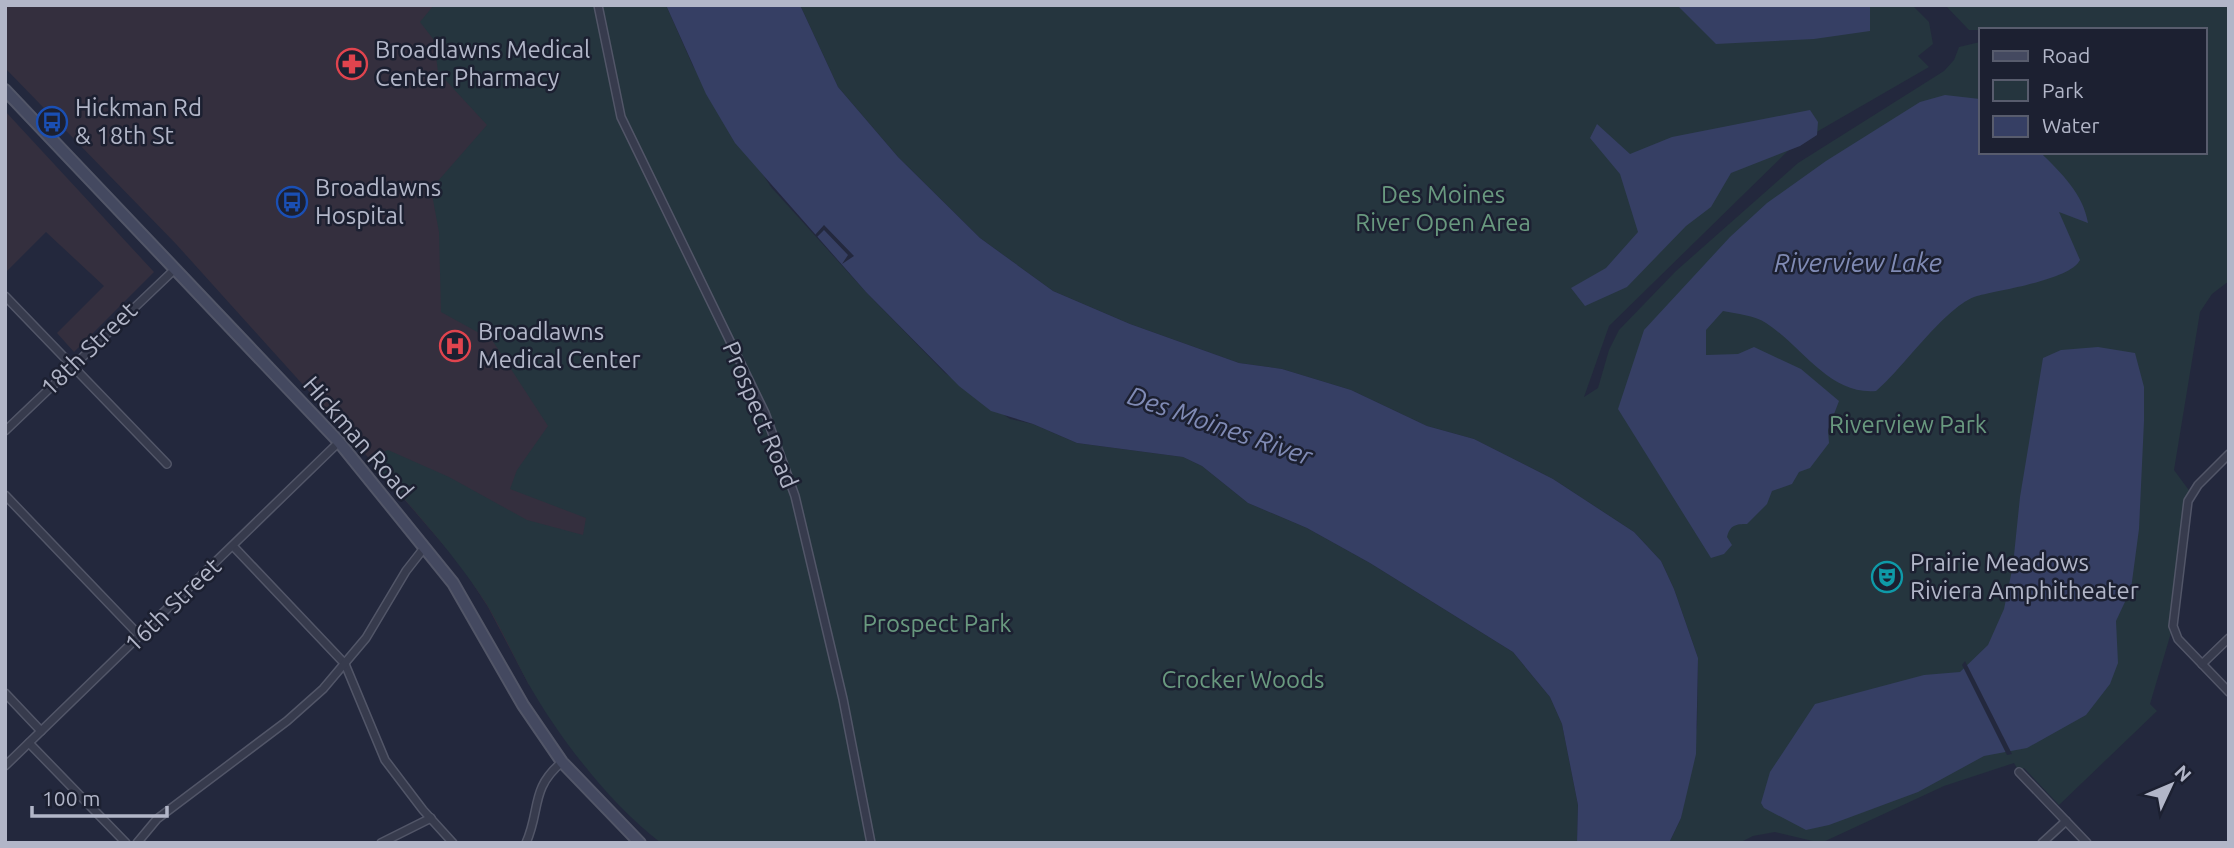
<svg xmlns="http://www.w3.org/2000/svg" width="2234" height="848" font-family="Ubuntu,sans-serif">
  <rect width="100%" height="100%" fill="#23283d"/>
  <g fill="#342f3e">
    <polygon points="5,5 542,5 754,462 558,674 529,685 488,607 460,564 360,448 176,244 5,68"/>
    <polygon points="5,111 154,272 74,352 57,333 104,286 46,232 5,273"/>
  </g>
  <g fill="#25353e">
    <path d="M434,5H666L693,66L771,187L866,292L945,373L1010,419L1033,424L1077,443L1183,457L1202,466L1248,503L1307,528L1370,563L1513,652L1550,697L1562,724L1578,805L1577,843H661C611,805 559,738 528,683C514,657 502,629 486,603C452,551 410,506 369,458L388,450L449,477L527,520L583,535L586,518L510,489L517,470L548,426L492,340L441,312L439,232L431,189L487,125L438,72L434,40L420,22Z"/>
    <polygon points="800,5 1912,5 1929,22 1933,44 1918,56 1929,67 1794,145 1609,326 1584,397 1598,388 1609,350 1619,330 1676,271 1798,163 1944,71 1954,60 1959,47 1980,42 1980,152 2204,152 2204,30 1969,30 1945,5 2229,5 2229,281 2212,294 2200,312 2174,470 2191,493 2173,626 2150,704 2157,711 2059,805 2024,768 2019,772 2014,763 1944,786 1821,843 1775,832 1753,836 1739,843 1669,843 1681,818 1697,726 1698,658 1674,589 1661,561 1634,532 1553,479 1474,439 1427,426 1351,390 1282,369 1239,363 1130,324 1053,291 980,238 898,157 838,87"/>
  </g>
  <g fill="#363f64">
    <polygon points="666,5 800,5 838,87 898,157 980,238 1053,291 1130,324 1239,363 1282,369 1351,390 1427,426 1474,439 1553,479 1634,532 1661,561 1674,589 1698,658 1696,754 1681,818 1669,843 1577,843 1578,805 1562,724 1550,697 1513,652 1370,563 1307,528 1248,503 1202,466 1183,457 1077,443 1033,424 991,411 959,386 866,292 735,143 706,94"/>
    <polygon points="1677,5 1870,5 1870,31 1814,39 1716,44"/>
    <path d="M1945,95L1980,99V152H2040C2061,173 2083,193 2088,223L2059,212L2080,260C2070,280 1999,290 1977,296C1946,305 1902,370 1876,391C1829,395 1802,346 1766,323C1754,315 1737,314 1723,311L1706,330V355L1738,354L1754,347L1801,369L1839,401L1828,430L1829,443L1810,468L1799,472L1792,484L1772,491L1767,504L1747,524C1736,524 1730,525 1727,537L1732,545L1724,554L1711,558L1618,409L1644,330L1730,237L1767,203L1826,161L1920,102Z"/>
    <polygon points="1810,110 1818,122 1817,135 1800,146 1731,173 1711,207 1686,226 1627,287 1585,306 1571,288 1606,268 1638,232 1620,174 1590,138 1597,124 1630,154 1672,137"/>
    <polygon points="2098,347 2135,353 2144,387 2144,421 2139,529 2131,589 2116,621 2118,663 2110,684 2086,715 2027,748 1984,756 1918,792 1829,825 1806,830 1764,808 1761,803 1770,772 1815,704 1924,675 1960,672 1988,645 2004,609 2013,565 2020,497 2043,358 2061,350"/>
  </g>
  <g fill="#23283d">
    <polygon points="824,225 854,256 842,264 848,255 824,230 817,237 815,235"/>
    <polygon points="1965,661 2012,754 2007,755 1962,665"/>
  </g>
  <g fill="none" stroke-linecap="round" stroke-linejoin="round">
    <g stroke="#525668" stroke-width="10">
      <g id="street">
        <polyline points="598,5 621,117 765,413 795,496 843,699 871,843"/>
        <polyline points="5,296 167,464"/>
        <polyline points="5,431 175,269"/>
        <polyline points="2229,454 2198,485 2188,501 2173,626 2178,639 2229,692"/>
        <polyline points="5,495 140,636"/>
        <polyline points="233,546 345,664 385,760 423,810 453,843"/>
        <polyline points="2202,664 2229,638"/>
        <polyline points="5,693 41,731"/>
        <polyline points="29,743 126,843"/>
        <polyline points="5,766 339,442"/>
        <polyline points="2019,772 2087,843"/>
        <polyline points="137,843 157,819 287,721 323,689 366,638 406,571 424,548"/>
        <polyline points="381,843 431,818"/>
        <path d="M526,843C541,809 530,789 562,762"/>
        <polyline points="2042,843 2066,821"/>
      </g>
    </g>
    <g stroke="#525668" stroke-width="14">
      <polyline id="secondary" points="5,90 339,442 453,583 523,705 562,762 640,843"/>
    </g>
    <use href="#street" stroke="#373b4d" stroke-width="7"/>
    <use href="#secondary" stroke="#444960" stroke-width="10"/>
  </g>
  <defs>
    <g id="pharmacy-ring" transform="scale(1.575)"><circle r="9.5" fill="#1c2031" stroke="#e0444e" stroke-width="1.5"/><path d="M-2-6h4v4h4v4h-4v4h-4v-4h-4v-4h4Z" fill="#e0444e"/></g>
    <g id="bus-ring" transform="scale(1.575)"><circle r="9.5" fill="#1c2031" stroke="#1a4fb4" stroke-width="1.5"/><path d="M-5-6H5V4H4V6H2V4H-2V6H-4V4H-5ZM-3.5-4V0h7V-4ZM-3.5 1.2v1.5H-2V1.2ZM2 1.2v1.5H3.5V1.2Z" fill="#1a4fb4"/></g>
    <g id="hospital-ring" transform="scale(1.575)"><circle r="9.5" fill="#1c2031" stroke="#e0444e" stroke-width="1.5"/><path d="M-5-5h3v3.5h4V-5h3V5h-3V1.5h-4V5h-3Z" fill="#e0444e"/></g>
    <g id="theatre-ring" transform="scale(1.575)"><circle r="9.5" fill="#1c2031" stroke="#0f9aa8" stroke-width="1.5"/><path d="M-5-5.5Q0-4 5-5.5V0Q5 5 0 6Q-5 5-5 0ZM-3.3-2.5H-1v1.5H-3.3ZM1-2.5H3.3v1.5H1ZM-2.8 1Q0 5.5 2.8 1Z" fill="#0f9aa8"/></g>
  </defs>
  <g fill-rule="evenodd">
    <use href="#pharmacy-ring" x="352" y="64"/>
    <use href="#bus-ring" x="52" y="122"/>
    <use href="#bus-ring" x="292" y="202"/>
    <use href="#hospital-ring" x="455" y="346"/>
    <use href="#theatre-ring" x="1887" y="577"/>
  </g>
  <g text-anchor="middle" stroke-width="5" stroke-linejoin="round" paint-order="stroke">
    <g font-size="24" fill="#b2b6c8" stroke="#1c2031" text-anchor="start">
      <text x="375" y="58">Broadlawns Medical<tspan x="375" dy="28">Center Pharmacy</tspan></text>
      <text x="75" y="116">Hickman Rd<tspan x="75" dy="28">&amp; 18th St</tspan></text>
      <text x="315" y="196">Broadlawns<tspan x="315" dy="28">Hospital</tspan></text>
      <text x="478" y="340">Broadlawns<tspan x="478" dy="28">Medical Center</tspan></text>
      <text x="1910" y="571">Prairie Meadows<tspan x="1910" dy="28">Riviera Amphitheater</tspan></text>
    </g>
    <g font-size="24" fill="#69997f" stroke="#1c2031">
      <text x="1443" y="203">Des Moines<tspan x="1443" dy="28">River Open Area</tspan></text>
      <text x="1908" y="433">Riverview Park</text>
      <text x="937" y="632">Prospect Park</text>
      <text x="1243" y="688">Crocker Woods</text>
    </g>
    <g font-size="24" fill="#b2b6c8" stroke="#1c2031">
      <text transform="translate(89 349) rotate(-44)" y="8">18th Street</text>
      <text transform="translate(760 415) rotate(67)" y="8">Prospect Road</text>
      <text transform="translate(358 438) rotate(49)" y="8">Hickman Road</text>
      <text transform="translate(173 605) rotate(-44)" y="8">16th Street</text>
    </g>
    <g font-size="26" font-style="italic" fill="#808bb5" stroke="#1c2031">
      <text x="1858" y="272">Riverview Lake</text>
      <text transform="translate(1220 426) rotate(19)" y="9">Des Moines River</text>
    </g>
  </g>
  <rect width="2234" height="848" fill="none" stroke="#b2b6c8" stroke-width="14"/>
  <rect x="1979" y="28" width="228" height="126" fill="#1c2031" stroke="#585c6d" stroke-width="2"/>
  <rect x="1993" y="51" width="35" height="10" fill="#444960" stroke="#585c6d" stroke-width="2"/>
  <text x="2042" y="63" font-size="21" fill="#b2b6c8">Road</text>
  <rect x="1993" y="80" width="35" height="21" fill="#25353e" stroke="#585c6d" stroke-width="2"/>
  <text x="2042" y="98" font-size="21" fill="#b2b6c8">Park</text>
  <rect x="1993" y="116" width="35" height="21" fill="#363f64" stroke="#585c6d" stroke-width="2"/>
  <text x="2042" y="133" font-size="21" fill="#b2b6c8">Water</text>
  <g transform="translate(2171 785) rotate(46)" stroke="#1c2031" stroke-width="5" paint-order="stroke">
  <path d="M0-5L12 26L0 18L-12 26Z" fill="#b2b6c8"/>
  <text y="-10" font-size="19" font-weight="bold" text-anchor="middle" fill="#b2b6c8">N</text>
  </g>
  <path d="M32 806v10h135v-10" fill="none" stroke="#b2b6c8" stroke-width="3.5"/>
  <text x="42" y="806" font-size="21" fill="#b2b6c8" stroke="#1c2031" stroke-width="5" paint-order="stroke">100 m</text>
</svg>
